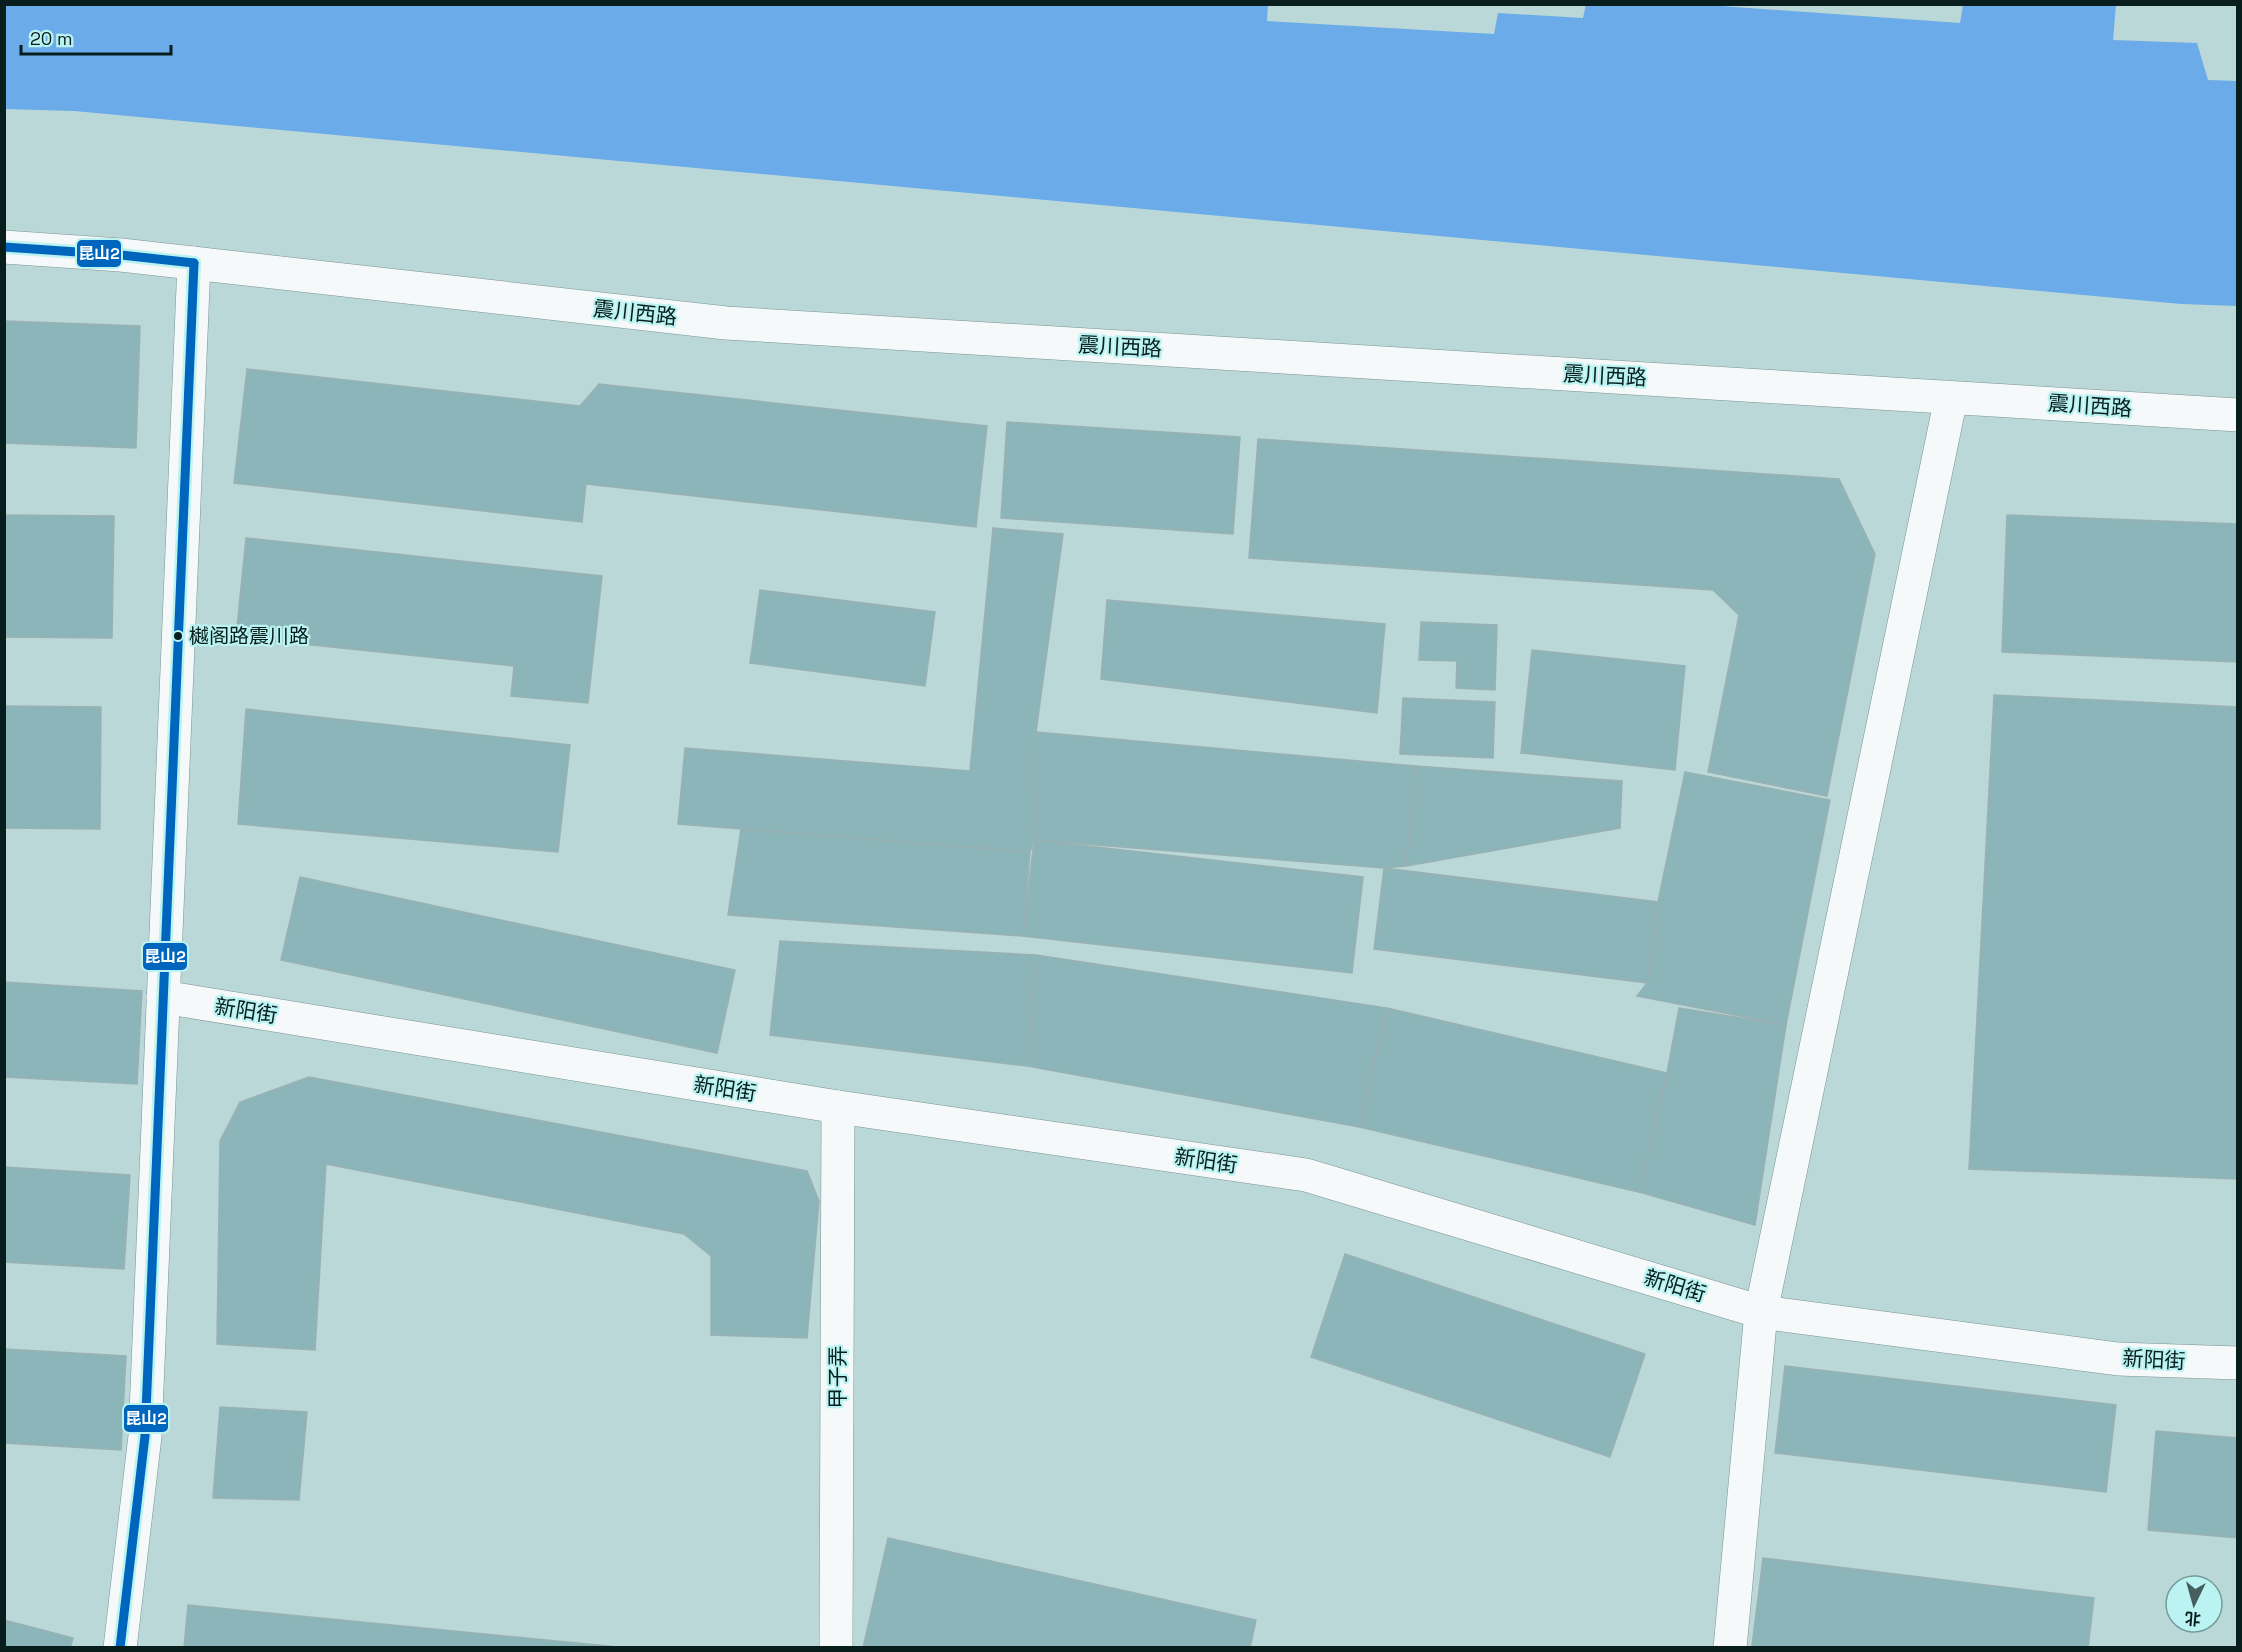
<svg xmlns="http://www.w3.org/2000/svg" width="2242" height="1652" font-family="'Space Grotesk','Noto Sans SC',sans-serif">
  <rect width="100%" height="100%" fill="#bad8d7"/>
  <polygon fill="#6babe9" points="1268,4 1267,21 1494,34 1498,13 1583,18 1586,4 1706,5 1960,23 1963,5 2116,5 2113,40 2197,43 2208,80 2237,81 2237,306 2181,304 74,111 5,109 5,5"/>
  <g fill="#8bb5b9" stroke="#9ab1b3" stroke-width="1.5">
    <polygon points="4,321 140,326 136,448 4,443"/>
    <polygon points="247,369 580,406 599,384 987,426 976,527 586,484 582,522 234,483"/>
    <polygon points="1007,422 1240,437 1233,534 1001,518"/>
    <polygon points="1258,439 1839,479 1875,554 1827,796 1708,772 1739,615 1713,590 1249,558"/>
    <polygon points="4,515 114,516 112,638 4,637"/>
    <polygon points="2007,515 2238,524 2238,662 2002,652"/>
    <polygon points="993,528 1063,534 1036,732 1034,840 1030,852 678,824 685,748 970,771"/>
    <polygon points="246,538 602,576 588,703 511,696 514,666 236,637"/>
    <polygon points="760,590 935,612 925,686 750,663"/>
    <polygon points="1107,600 1385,624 1377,713 1101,679"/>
    <polygon points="1421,622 1497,625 1495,690 1456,688 1457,661 1419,660"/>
    <polygon points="1532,650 1685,666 1675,770 1521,753"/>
    <polygon points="1994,695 2238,707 2238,1179 1969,1169"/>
    <polygon points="1403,698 1495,702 1493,758 1400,754"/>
    <polygon points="4,706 101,707 100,829 4,828"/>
    <polygon points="246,709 570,745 558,852 238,824"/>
    <polygon points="1036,732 1415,766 1406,866 1384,868 1034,840"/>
    <polygon points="1415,766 1622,781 1620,828 1406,866"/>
    <polygon points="1685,772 1830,800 1786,1025 1637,996 1647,983 1658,902"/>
    <polygon points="741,829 1030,852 1023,936 728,915"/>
    <polygon points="1034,840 1363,877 1352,973 1023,936"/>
    <polygon points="1384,868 1658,902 1647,983 1374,949"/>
    <polygon points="300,877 735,970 717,1053 281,960"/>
    <polygon points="780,941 1036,955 1027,1066 770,1035"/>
    <polygon points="1036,955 1387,1008 1359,1127 1027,1066"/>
    <polygon points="4,982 142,991 137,1084 4,1077"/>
    <polygon points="1387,1008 1667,1073 1639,1192 1359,1127"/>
    <polygon points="1679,1008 1786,1025 1755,1225 1639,1192 1667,1073"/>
    <polygon points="309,1077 807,1171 819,1201 807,1338 711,1335 711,1256 684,1234 326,1164 315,1350 217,1344 220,1141 240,1102"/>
    <polygon points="4,1167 130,1175 124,1269 4,1262"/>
    <polygon points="1345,1254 1645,1354 1610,1457 1311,1357"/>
    <polygon points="4,1349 126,1356 121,1450 4,1443"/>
    <polygon points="1785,1366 2116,1405 2106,1492 1775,1453"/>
    <polygon points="220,1407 307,1412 299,1500 213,1498"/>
    <polygon points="2156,1431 2238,1438 2238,1538 2148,1530"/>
    <polygon points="888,1538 1256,1620 1250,1648 863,1648"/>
    <polygon points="1763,1558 2094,1598 2088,1648 1768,1648 1752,1646"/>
    <polygon points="188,1605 628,1648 184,1648"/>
    <polygon points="4,1620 73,1638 70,1648 4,1648"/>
  </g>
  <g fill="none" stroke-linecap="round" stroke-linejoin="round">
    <g stroke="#7b9392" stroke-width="34">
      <g id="street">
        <polyline points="836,1648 838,1107"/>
        <polyline points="1730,1648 1761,1312 1951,398"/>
      </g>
    </g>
    <g stroke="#7b9392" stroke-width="34">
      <g id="secondary">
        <polyline points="4,247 121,255 726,323 2238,415"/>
        <polyline points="163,997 838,1107 1306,1175 1761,1312 2118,1359 2238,1363"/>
        <polyline points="120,1648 145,1436 194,263"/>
      </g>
    </g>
    <use href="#street" stroke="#f5f9f9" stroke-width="33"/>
    <use href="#secondary" stroke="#f5f9f9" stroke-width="33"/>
    <g stroke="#baf3f1" stroke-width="14">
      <g id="bus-1">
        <polyline points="4,247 121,255 194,263"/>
        <polyline points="120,1648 145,1436 194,263"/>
      </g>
    </g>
    <use href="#bus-1" stroke="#0065bd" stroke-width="9"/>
  </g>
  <circle fill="#071e1d" stroke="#baf3f1" stroke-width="2" cx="178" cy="636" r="5"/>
  <g text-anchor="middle" stroke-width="4.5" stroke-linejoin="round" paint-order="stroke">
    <g font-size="20" fill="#071e1d" stroke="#baf3f1" text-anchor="start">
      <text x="189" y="643">樾阁路震川路</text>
    </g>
    <g font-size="21" fill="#071e1d" stroke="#baf3f1">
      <text transform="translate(635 313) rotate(6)" y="7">震川西路</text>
      <text transform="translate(1120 347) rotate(3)" y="7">震川西路</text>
      <text transform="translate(1605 376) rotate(3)" y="7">震川西路</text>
      <text transform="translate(2090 406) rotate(4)" y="7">震川西路</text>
      <text transform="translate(246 1011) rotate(9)" y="7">新阳街</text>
      <text transform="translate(725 1089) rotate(9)" y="7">新阳街</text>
      <text transform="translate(1206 1161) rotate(8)" y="7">新阳街</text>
      <text transform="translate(1675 1286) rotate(17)" y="7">新阳街</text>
      <text transform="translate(2154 1360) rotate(3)" y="7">新阳街</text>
      <text transform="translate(838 1377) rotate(-90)" y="7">甲子弄</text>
    </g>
  </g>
  <g stroke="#baf3f1" stroke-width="2">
    <rect x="76" y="239" width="46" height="29" rx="6" fill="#0065bd"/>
    <rect x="142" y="942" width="46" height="29" rx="6" fill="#0065bd"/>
    <rect x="123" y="1404" width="46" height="29" rx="6" fill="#0065bd"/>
  </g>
  <g font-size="16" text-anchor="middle" font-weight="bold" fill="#fff">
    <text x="99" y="259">昆山2</text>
    <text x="165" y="962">昆山2</text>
    <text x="146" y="1424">昆山2</text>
  </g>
  <rect width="2242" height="1652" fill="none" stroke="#071e1d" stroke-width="12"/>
  <g transform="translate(2194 1604) rotate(185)"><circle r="28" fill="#baf3f1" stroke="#729e9c" stroke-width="1.5"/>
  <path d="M0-4.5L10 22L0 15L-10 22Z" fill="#465f5e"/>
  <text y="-9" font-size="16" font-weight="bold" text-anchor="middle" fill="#071e1d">北</text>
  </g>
  <path d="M21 45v9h150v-9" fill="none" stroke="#071e1d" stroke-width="3"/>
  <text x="30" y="45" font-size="18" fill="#071e1d" stroke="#baf3f1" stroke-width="4.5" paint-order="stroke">20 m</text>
</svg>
